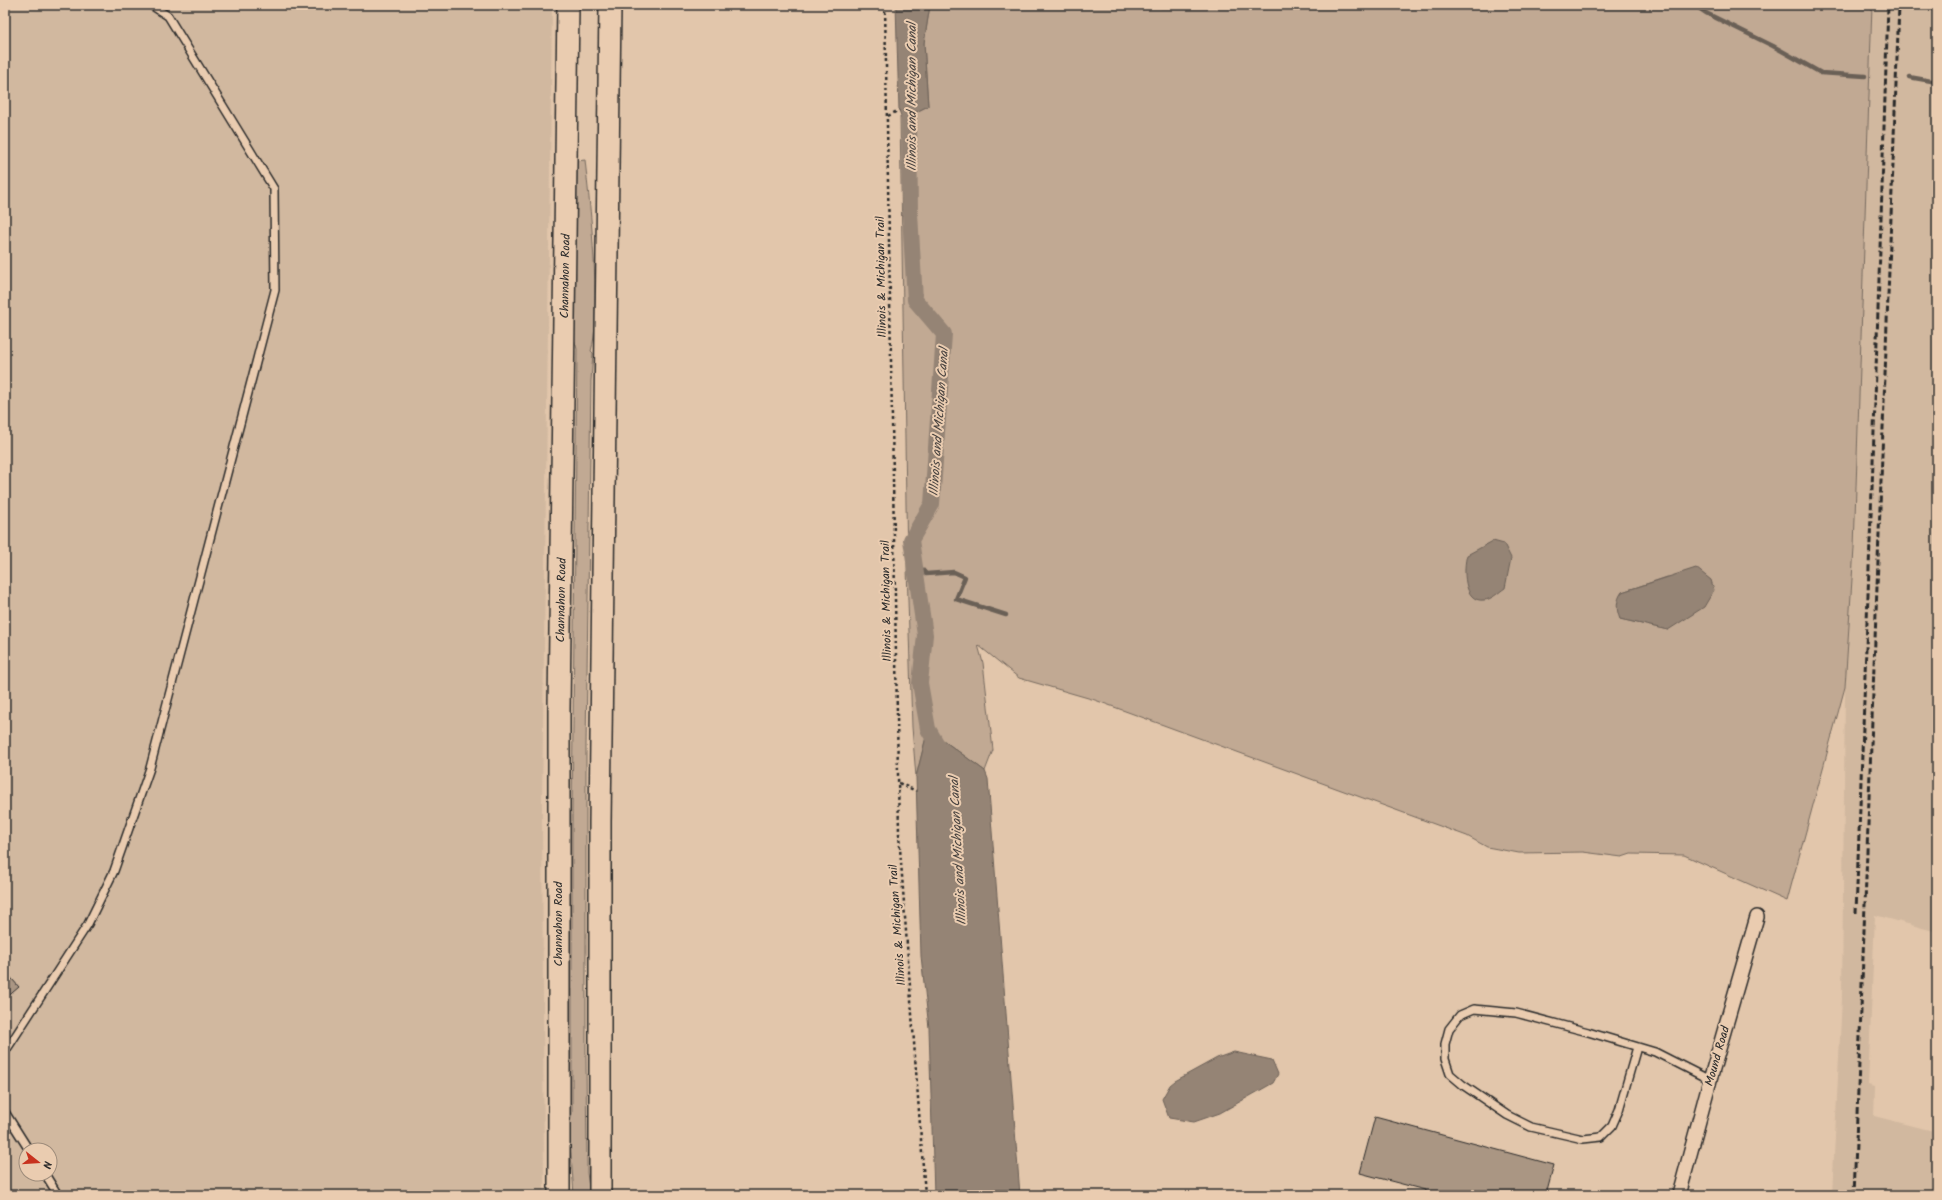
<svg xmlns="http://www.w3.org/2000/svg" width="1942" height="1200" font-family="Kalam,sans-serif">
  <rect width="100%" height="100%" fill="#e2c6ab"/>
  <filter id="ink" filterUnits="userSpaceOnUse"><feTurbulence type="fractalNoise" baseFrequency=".025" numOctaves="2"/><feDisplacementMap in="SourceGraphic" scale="8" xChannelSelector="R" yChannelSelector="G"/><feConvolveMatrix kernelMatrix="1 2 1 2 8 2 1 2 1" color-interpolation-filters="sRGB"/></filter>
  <g filter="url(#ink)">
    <g fill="#d1b89f" fill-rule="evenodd">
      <path d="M5,5H552L542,807L544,1195H5ZM26,1150H50V1174H26Z"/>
      <polygon points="1157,5 1458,5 1161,8"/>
      <polygon points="1872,5 1937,5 1937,932 1875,915 1868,1085 1875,1087 1874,1116 1937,1132 1937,1195 1832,1195 1842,998 1845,687 1854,548"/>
    </g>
    <g fill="#c1a993" stroke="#766a5f" fill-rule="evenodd">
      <path d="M930,5H1157L1161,8L1458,5H1872L1854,548L1845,687L1787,901L1684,855L1631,854L1622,857L1583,852L1519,853L1487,847L1467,836L1095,700L1019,678L978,645L983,663L993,750L985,771L928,729L916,777L912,727L907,568L900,116L909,138L916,112L928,106L924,43ZM1667,577H1671L1668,630L1620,619L1622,592Z"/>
      <path d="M585,160C590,206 595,252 595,298C595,316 596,334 591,351L593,353L591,381L586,745V1056L587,1173L590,1195H574L569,1127L572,1113V818L577,349L574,338L577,161Z"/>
    </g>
    <g fill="#958475" stroke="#6b6057">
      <polygon points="896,5 930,5 924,43 928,106 916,112 909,139 899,110"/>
      <path d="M1493,541L1504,544L1511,558L1505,588C1499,592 1491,600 1484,600C1463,603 1463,568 1467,555Z"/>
      <path d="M1696,568L1711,580L1714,590L1704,607L1668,630L1620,619C1616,610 1616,600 1622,592Z"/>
      <polygon points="928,729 985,771 988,779 1020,1195 934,1195 929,1028 921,956 916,777"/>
      <polygon points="1234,1052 1272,1060 1278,1074 1273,1083 1220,1113 1194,1122 1169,1118 1162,1099 1170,1085 1175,1081 1217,1058"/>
    </g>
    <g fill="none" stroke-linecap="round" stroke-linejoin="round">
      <g stroke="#6b6057" stroke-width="4.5">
        <polyline points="1694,5 1706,13 1773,46 1821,73 1865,76"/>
        <polyline points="1909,77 1937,82"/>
        <polyline points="914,560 926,574 954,572 965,577 956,599 1006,615"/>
      </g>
      <polyline stroke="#958475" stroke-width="16" points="909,117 910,213 915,300 944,334 932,504 911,540 925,635 920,683 928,729 939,748"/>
    </g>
    <g fill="#aa9683" stroke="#2b2b2b">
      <polygon points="5,971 19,987 5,999"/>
      <polygon points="1375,1117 1554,1165 1546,1195 1424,1195 1425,1190 1360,1173"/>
    </g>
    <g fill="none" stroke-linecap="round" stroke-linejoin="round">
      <g stroke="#2b2b2b" stroke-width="10">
        <g id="lane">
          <polyline points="1637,1047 1619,1110 1612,1126 1601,1137 1583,1139 1531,1127 1507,1115 1463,1085 1450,1074 1445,1059 1445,1044 1449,1029 1460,1015 1474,1009 1516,1013 1588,1032 1655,1052 1710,1080"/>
          <polyline points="5,1052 88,924 114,871 150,768 275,290 274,189 168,16 151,5"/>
          <polyline points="5,1112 29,1150"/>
          <polyline points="45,1174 58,1195"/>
        </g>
      </g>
      <g stroke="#2b2b2b" stroke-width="16">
        <polyline id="street" points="1679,1195 1710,1080 1757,917"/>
      </g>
      <g stroke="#2b2b2b" stroke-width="24">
        <g id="primary">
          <polyline points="559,1195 559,709 568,5"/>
          <polyline points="600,1195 600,822 610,5"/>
        </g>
      </g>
      <g stroke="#2b2b2b" stroke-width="2.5" stroke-dasharray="3 3" stroke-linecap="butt">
        <polyline points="885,5 899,834 925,1195"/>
        <polyline points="888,116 899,110"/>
        <polyline points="899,783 916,791"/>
      </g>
      <use href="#lane" stroke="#eaccb0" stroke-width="7"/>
      <use href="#street" stroke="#eaccb0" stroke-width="13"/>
      <use href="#primary" stroke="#eaccb0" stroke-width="21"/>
      <g stroke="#2b2b2b" stroke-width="3" stroke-dasharray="6 3" stroke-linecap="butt">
        <polyline points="1856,913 1873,462 1888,5"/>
        <polyline points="1854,1195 1899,5"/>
      </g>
    </g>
  </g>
  <g text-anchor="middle" stroke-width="4" stroke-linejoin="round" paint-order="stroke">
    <g font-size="12" fill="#2b2b2b" stroke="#eaccb0">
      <text transform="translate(565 276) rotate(-89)" y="4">Channahon Road</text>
      <text transform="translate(881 277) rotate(-91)" y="4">Illinois &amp; Michigan Trail</text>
      <text transform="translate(561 600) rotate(-89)" y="4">Channahon Road</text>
      <text transform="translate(886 601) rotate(-91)" y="4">Illinois &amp; Michigan Trail</text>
      <text transform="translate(558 924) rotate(-90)" y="4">Channahon Road</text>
      <text transform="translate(897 925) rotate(-94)" y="4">Illinois &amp; Michigan Trail</text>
      <text transform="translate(1717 1056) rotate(-74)" y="4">Mound Road</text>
    </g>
    <g font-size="13" font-style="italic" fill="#46413e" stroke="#eaccb0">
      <text transform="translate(911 97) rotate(-90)" y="5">Illinois and Michigan Canal</text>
      <text transform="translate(938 422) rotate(-86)" y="5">Illinois and Michigan Canal</text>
      <text transform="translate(957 851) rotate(-93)" y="5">Illinois and Michigan Canal</text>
    </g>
  </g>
  <rect width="1942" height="1200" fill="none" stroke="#eaccb0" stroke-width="20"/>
  <rect x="10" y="10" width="1922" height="1180" fill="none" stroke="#2b2b2b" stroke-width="1.5" filter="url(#ink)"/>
  <g transform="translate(38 1162) rotate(107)"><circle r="19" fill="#eaccb0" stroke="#9e8c7b"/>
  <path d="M0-3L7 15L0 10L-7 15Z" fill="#c8321e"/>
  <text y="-6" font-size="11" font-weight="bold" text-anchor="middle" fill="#2b2b2b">N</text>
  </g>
</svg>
